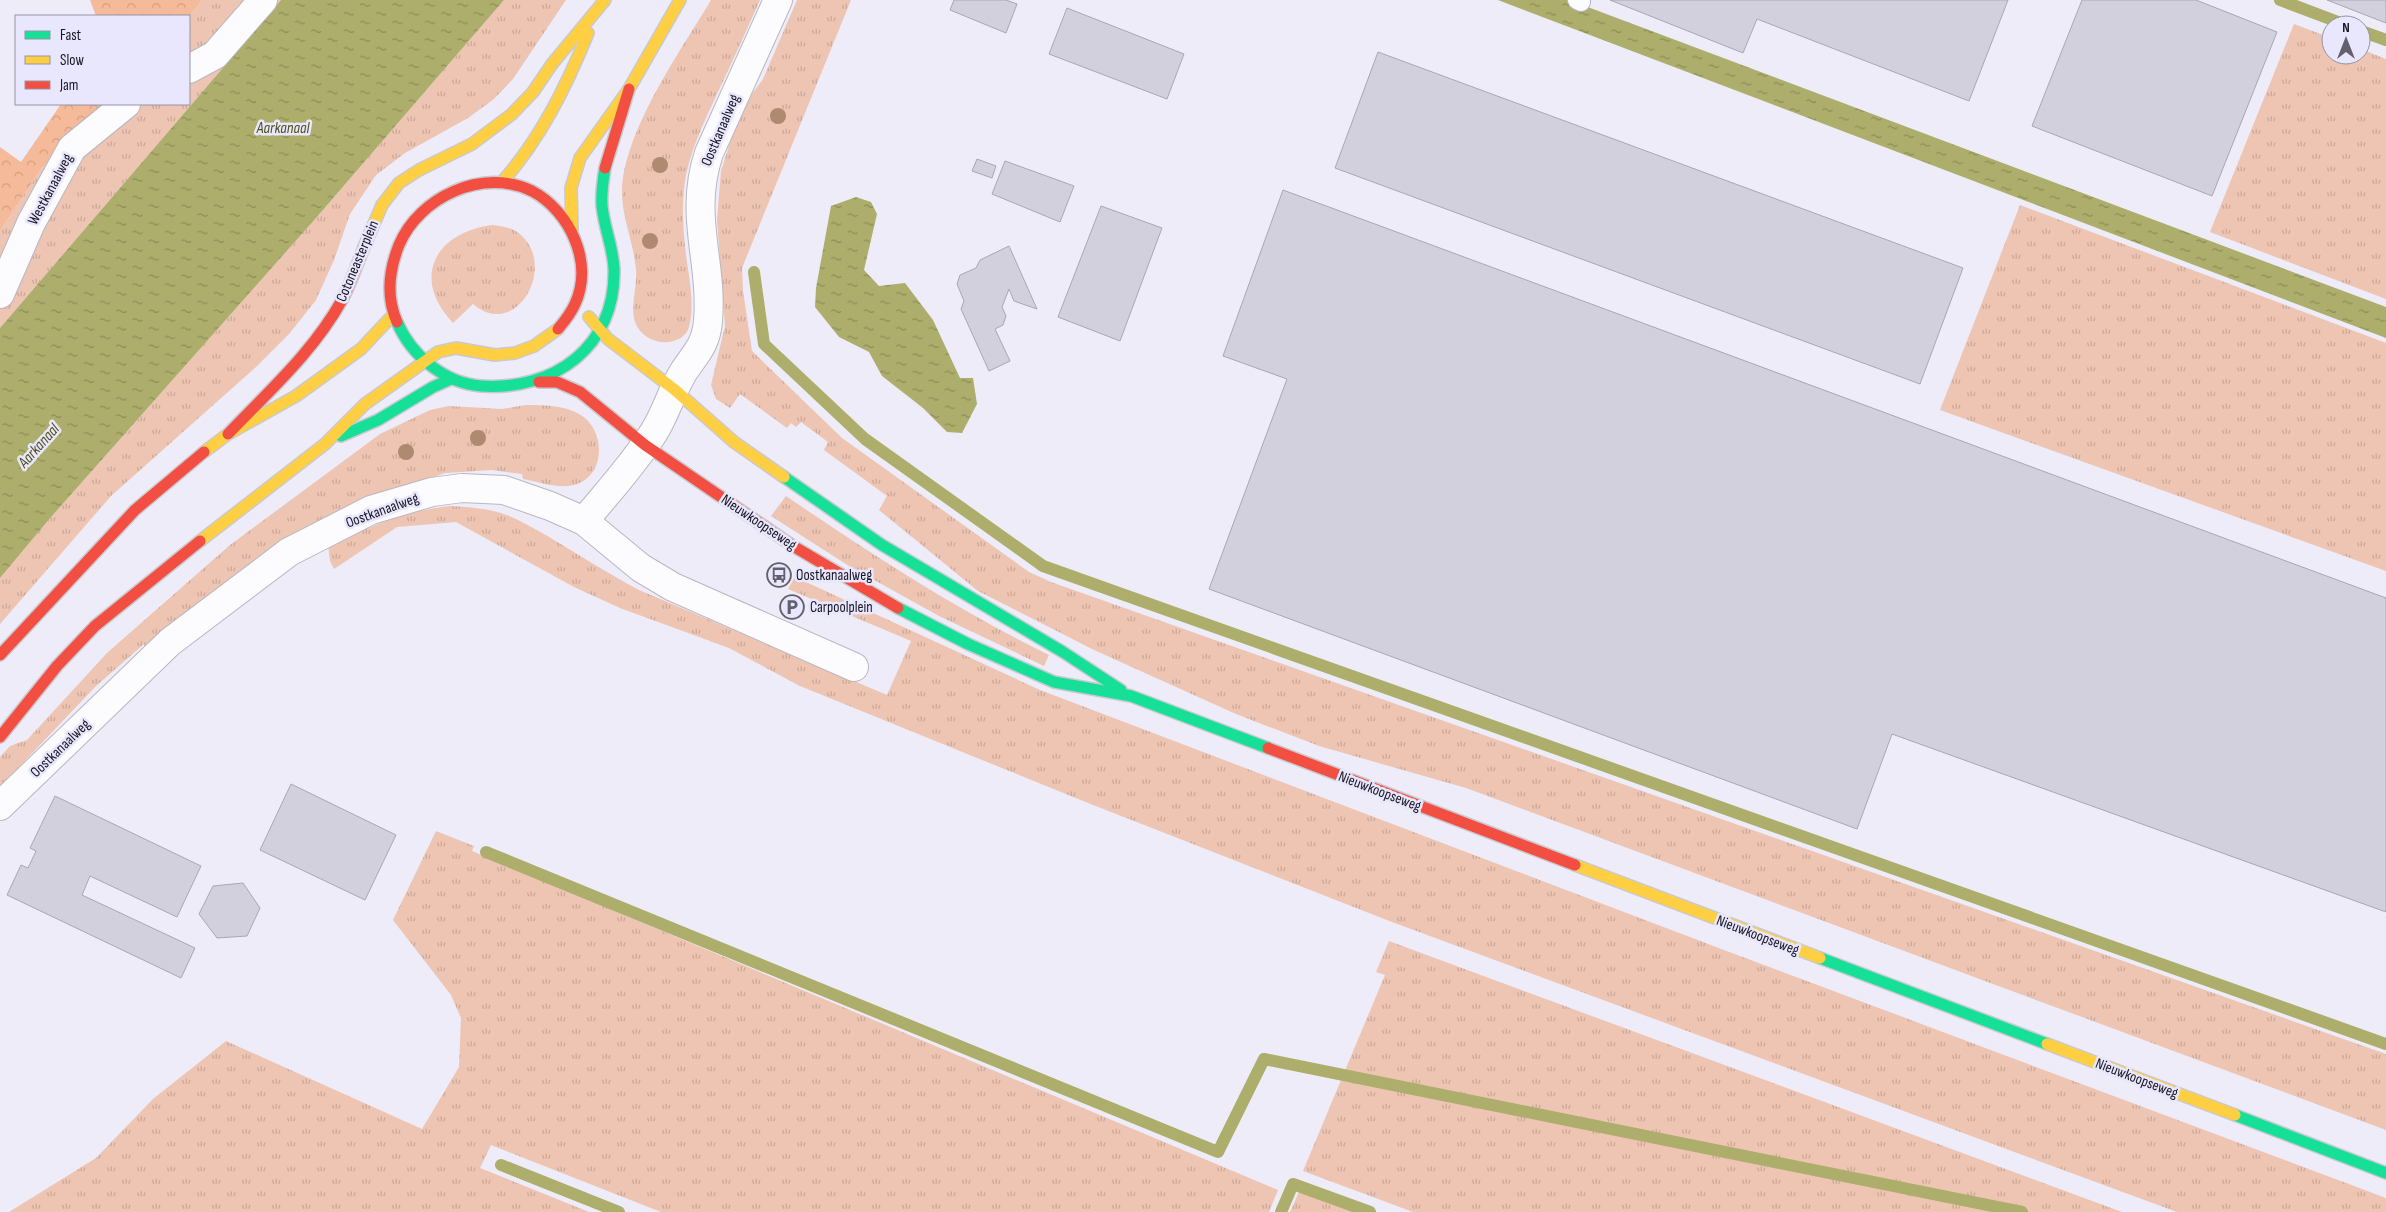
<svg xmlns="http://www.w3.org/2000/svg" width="2386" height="1212" font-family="'Sofia Sans Condensed',sans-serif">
  <defs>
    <pattern id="grass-tufts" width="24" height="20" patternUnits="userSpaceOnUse" patternTransform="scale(1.25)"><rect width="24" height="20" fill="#eec4b2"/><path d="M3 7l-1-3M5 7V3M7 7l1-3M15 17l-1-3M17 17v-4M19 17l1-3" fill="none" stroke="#cba899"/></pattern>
    <pattern id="forest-crowns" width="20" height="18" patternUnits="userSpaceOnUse" patternTransform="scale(1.25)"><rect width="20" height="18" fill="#f5ba99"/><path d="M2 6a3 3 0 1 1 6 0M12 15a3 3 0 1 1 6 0" fill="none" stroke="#d19f84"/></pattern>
    <pattern id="water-ripples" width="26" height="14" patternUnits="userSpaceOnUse" patternTransform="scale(1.25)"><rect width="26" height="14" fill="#adae6b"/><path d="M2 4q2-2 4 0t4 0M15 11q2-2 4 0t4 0" fill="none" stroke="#8c8c58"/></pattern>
  </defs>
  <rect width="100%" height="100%" fill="#edecf8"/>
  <g fill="url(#grass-tufts)">
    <polygon points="202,0 281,0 0,328 0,231 41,169 107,104 189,104 189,17"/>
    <polygon points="504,0 566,0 513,79 494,99 468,118 405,153 376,175 350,214 334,260 316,300 289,334 256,367 111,496 0,624 0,578 52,516 316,218"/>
    <path d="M711,0H760C746,31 732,63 717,94C705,120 692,146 686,175C681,201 683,230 686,255C689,278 695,304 689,327C686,337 678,340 669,342C660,343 654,341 647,337C623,320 638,294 636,270C634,244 623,221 622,195C621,135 680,52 711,0Z"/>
    <polygon points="797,0 851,0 742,268 743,291 752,351 842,438 1029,572 1051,582 2386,1054 2386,1130 1466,788 1319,746 1236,714 1094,650 978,591 879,510 887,496 824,450 828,442 801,422 796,427 791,423 787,428 740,394 730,408 716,399 711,385 725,326 717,220 721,171 734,130 752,94 763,79"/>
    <polygon points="2294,24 2331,38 2331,55 2361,55 2361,49 2386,59 2386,299 2210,232"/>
    <polygon points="2020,205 2386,343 2386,571 1940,410"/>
    <path d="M492,225C500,226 510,227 517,232C560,262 517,342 473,304L453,323C411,279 434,233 492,225Z"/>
    <path d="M526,405C544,405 563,405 579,414C605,428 607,473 577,484C560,490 540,482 523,479L522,474L492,470L445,473L323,518L287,539L145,647L144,644L96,686L0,787V757L10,746L27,740L107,653L230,545L380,434L430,410L449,406L502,409Z"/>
    <path d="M786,496C871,554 957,610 1049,655L1044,666L939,616L849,566L771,516Z"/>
    <path d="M449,506C472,507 496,509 516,519C558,540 597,568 639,590L887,695L911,641L788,589L795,577L1040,690L1724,950L2386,1198V1212H2177L1392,922L1088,803L800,686L729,648L620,608L574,587L456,522L397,527L334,569L330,561L328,545C368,527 406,511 449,506Z"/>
    <polygon points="436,831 474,846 472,851 1278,1190 1269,1212 661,1212 491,1145 480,1168 589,1212 9,1212 96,1158 153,1099 226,1041 422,1129 459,1067 461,1018 451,995 393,920"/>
    <polygon points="1389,941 2122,1212 1413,1212 1303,1171 1385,975 1376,972"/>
    <polygon points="1299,1192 1354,1212 1290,1212"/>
  </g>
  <g fill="url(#forest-crowns)">
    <polygon points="90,0 202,0 189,17 96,16"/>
    <polygon points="61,104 107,104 41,169 0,231 0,147 21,162"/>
  </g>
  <g fill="url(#water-ripples)">
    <polygon points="281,0 504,0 316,218 52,516 0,578 0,328"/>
    <polygon points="1498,0 1569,0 2386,307 2386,338"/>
    <polygon points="856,197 871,202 877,214 864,270 879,286 905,283 933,320 960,378 973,378 977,404 962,433 947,432 923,408 882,376 869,352 839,337 815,307 816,288 831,206"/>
  </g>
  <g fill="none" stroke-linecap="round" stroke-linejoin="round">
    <g stroke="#adae6b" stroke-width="12">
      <polyline points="2280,0 2346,25"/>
      <polyline points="2361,31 2386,40"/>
      <polyline points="754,272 764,344 865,439 1043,566 2386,1044"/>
      <polyline points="486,852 1218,1152 1264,1059 2022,1212"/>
      <polyline points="501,1165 619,1212"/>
      <polyline points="1281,1212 1293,1184 1370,1212"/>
    </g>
  </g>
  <g fill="#d2d0dc" stroke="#a8a7b3">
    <polygon points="954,0 1006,0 1017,4 1006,33 950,10"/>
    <polygon points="1610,0 2008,0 1969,101 1757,19 1743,53"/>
    <polygon points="2082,0 2196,0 2277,32 2212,196 2032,126"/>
    <polygon points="2327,0 2386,0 2386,23"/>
    <polygon points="1067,8 1184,54 1167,99 1049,54"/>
    <polygon points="1378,52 1963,268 1920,384 1335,168"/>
    <polygon points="977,159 996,166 992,178 972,171"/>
    <polygon points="1005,161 1074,186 1060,222 992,194"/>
    <polygon points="1283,190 2386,598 2386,912 1892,734 1857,829 1209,589 1287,379 1223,356"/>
    <polygon points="1101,206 1162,228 1120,341 1058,317"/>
    <polygon points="1009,246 1037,309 1014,301 1009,289 1002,307 1006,316 1003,325 995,329 1010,361 989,371 961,309 964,301 957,284 960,275 976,268 980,260"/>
    <polygon points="291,784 396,835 365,900 260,850"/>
    <polygon points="55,796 201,866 177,917 90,876 82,895 195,948 181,978 7,895 21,865 28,868 36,851 30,848"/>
    <polygon points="243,883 260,908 247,936 217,938 199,914 213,886"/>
  </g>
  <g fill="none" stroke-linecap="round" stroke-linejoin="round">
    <g stroke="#b8b7c3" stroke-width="20">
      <polyline id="lane" points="1577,0 1581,2"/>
    </g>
    <g stroke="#b8b7c3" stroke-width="30">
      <g id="street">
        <polyline points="189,69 215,55 263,0"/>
        <polyline points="0,294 31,223 72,148 126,104"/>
        <path d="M584,521C607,493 634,464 654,432C666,413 672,390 684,371C696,353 706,345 708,321C713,260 688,216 709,153L778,0"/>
        <polyline points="0,806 170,642 289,552 371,510 432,492 462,488 504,490 550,506 584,521 641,568 673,587 854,667"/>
      </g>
    </g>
    <g stroke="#cac9d0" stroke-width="14">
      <g id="fast">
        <path d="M397,322C411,355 444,383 481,386C554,391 616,347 614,269C613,247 604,227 602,206C601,193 603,180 605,168"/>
        <polyline points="341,436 378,420 433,387 451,379"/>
        <polyline points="784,477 882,545 1063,652 1121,690"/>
        <polyline points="898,608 968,644 1054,682 1131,696 1268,748"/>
        <polyline points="1820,958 2047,1044"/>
        <polyline points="2235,1115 2386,1173"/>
      </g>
    </g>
    <g stroke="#cac9d0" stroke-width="14">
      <g id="slow">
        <path d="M502,182C541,138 566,87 588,33"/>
        <polyline points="572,230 571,188 580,158 629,89 680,0"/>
        <polyline points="364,247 382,205 399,183 419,170 472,144 512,114 533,92 552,64 605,0"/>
        <polyline points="589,317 608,339 675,390 734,442 784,477"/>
        <polyline points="204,452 228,434 296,396 361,349 393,315"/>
        <polyline points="200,541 325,444 365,404 438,352 456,348 495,355 515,353 534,346 558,329"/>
        <polyline points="1575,865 1820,958"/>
        <polyline points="2047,1044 2235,1115"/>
      </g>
    </g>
    <g stroke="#cac9d0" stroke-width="14">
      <g id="jam">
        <polyline points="605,168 629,89"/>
        <path d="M397,322C386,297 389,270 399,245C419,197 483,167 532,191C570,211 594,263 575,304C571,313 564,322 558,329"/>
        <polyline points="539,382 557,382 580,392 645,445 793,546 898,608"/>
        <path d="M228,434C268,392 314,351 342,300C351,283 357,265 364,247"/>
        <polyline points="0,655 135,510 204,452"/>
        <polyline points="0,737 57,666 95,626 200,541"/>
        <polyline points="1268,748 1575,865"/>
      </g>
    </g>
    <use href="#lane" stroke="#fcfcfe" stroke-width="18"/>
    <use href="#street" stroke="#fcfcfe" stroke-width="28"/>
    <use href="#fast" stroke="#16e098" stroke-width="11"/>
    <use href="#slow" stroke="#ffcf43" stroke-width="11"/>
    <use href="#jam" stroke="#f24e42" stroke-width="11"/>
  </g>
  <g fill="#ae8a70">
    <circle cx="778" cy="116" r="8"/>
    <circle cx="660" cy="165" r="8"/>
    <circle cx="650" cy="241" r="8"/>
    <circle cx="478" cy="438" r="8"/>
    <circle cx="406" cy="452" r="8"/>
  </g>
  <defs>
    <g id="bus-ring" transform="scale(1.25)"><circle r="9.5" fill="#e9e7fd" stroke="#62606c" stroke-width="1.5"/><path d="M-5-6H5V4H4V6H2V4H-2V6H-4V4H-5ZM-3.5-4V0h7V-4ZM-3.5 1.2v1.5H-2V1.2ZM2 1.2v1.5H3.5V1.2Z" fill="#62606c"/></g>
    <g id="parking-ring" transform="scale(1.25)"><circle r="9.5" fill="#e9e7fd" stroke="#62606c" stroke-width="1.5"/><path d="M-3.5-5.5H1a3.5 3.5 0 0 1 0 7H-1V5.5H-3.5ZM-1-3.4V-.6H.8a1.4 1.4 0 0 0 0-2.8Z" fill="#62606c"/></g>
  </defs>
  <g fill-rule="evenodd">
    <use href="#bus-ring" x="779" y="575"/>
    <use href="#parking-ring" x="792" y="607"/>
  </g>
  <g text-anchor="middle" stroke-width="5" stroke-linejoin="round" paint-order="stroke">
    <g font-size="15" fill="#171521" stroke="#e9e7fd">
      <text transform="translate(720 130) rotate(-67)" y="5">Oostkanaalweg</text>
      <text transform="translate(50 189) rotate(-62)" y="5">Westkanaalweg</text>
      <text transform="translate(357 261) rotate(-67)" y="5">Cotoneasterplein</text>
      <text transform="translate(382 510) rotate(-20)" y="5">Oostkanaalweg</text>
      <text transform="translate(759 522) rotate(34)" y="5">Nieuwkoopseweg</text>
      <text transform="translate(60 748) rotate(-44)" y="5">Oostkanaalweg</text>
      <text transform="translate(1380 791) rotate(21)" y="5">Nieuwkoopseweg</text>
      <text transform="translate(1758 935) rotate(21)" y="5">Nieuwkoopseweg</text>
      <text transform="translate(2137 1078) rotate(21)" y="5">Nieuwkoopseweg</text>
    </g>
    <g font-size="15" fill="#171521" stroke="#e9e7fd" text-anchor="start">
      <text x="796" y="580">Oostkanaalweg</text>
      <text x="810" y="612">Carpoolplein</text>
    </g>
    <g font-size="16" font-style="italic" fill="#4e4f1b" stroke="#e9e7fd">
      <text x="283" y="133">Aarkanaal</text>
      <text transform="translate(38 445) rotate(-48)" y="6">Aarkanaal</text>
    </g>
  </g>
  <rect x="15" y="15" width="175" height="90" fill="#e9e7fd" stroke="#9593a5"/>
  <rect x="25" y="31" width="25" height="8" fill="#16e098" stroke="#9593a5"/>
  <text x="60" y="40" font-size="15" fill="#171521">Fast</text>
  <rect x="25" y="56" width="25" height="8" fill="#ffcf43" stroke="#9593a5"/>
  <text x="60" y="65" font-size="15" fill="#171521">Slow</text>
  <rect x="25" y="81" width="25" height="8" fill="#f24e42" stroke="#9593a5"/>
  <text x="60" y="90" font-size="15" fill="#171521">Jam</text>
  <g transform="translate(2346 40)"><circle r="24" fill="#e9e7fd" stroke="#9593a5"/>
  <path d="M0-4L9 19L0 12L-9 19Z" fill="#62606c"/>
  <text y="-8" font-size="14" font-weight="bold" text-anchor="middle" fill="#171521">N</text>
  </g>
</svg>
